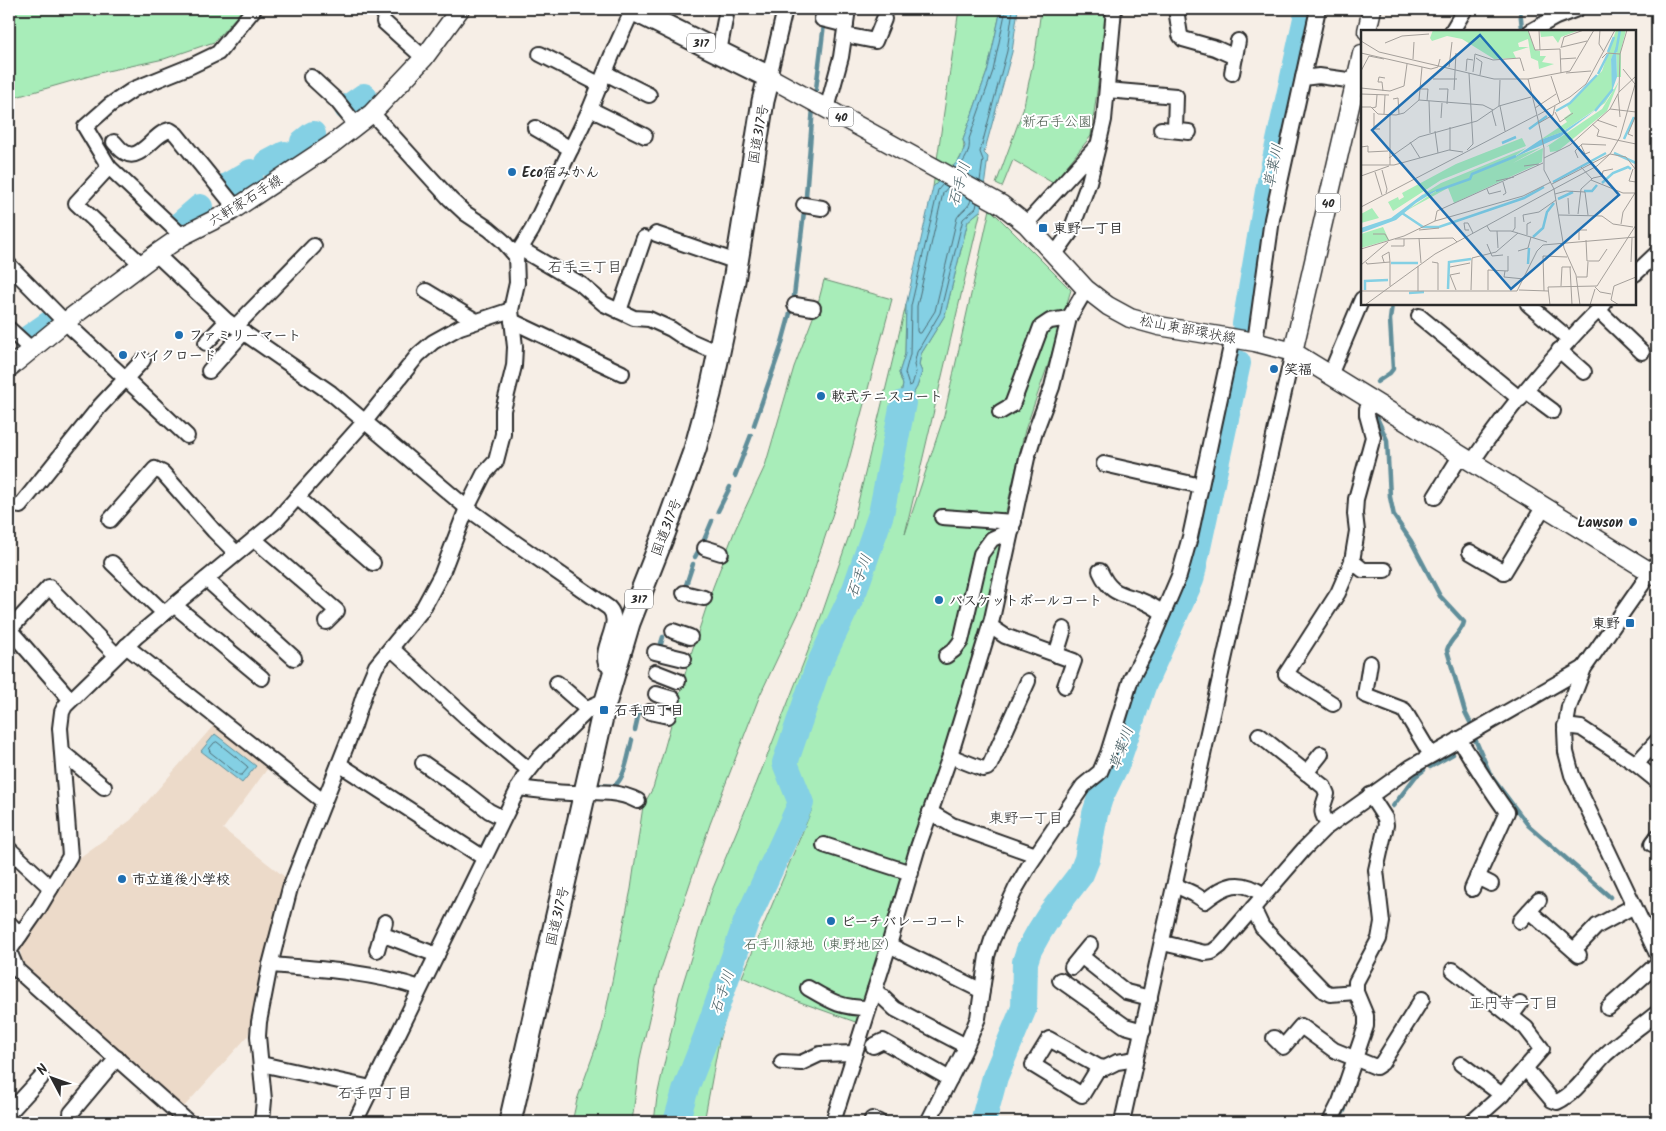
<svg xmlns="http://www.w3.org/2000/svg" width="1666" height="1131" font-family="Kalam,'Klee One',sans-serif">
  <rect width="100%" height="100%" fill="#f6eee6"/>
  <filter id="ink" filterUnits="userSpaceOnUse"><feTurbulence type="fractalNoise" baseFrequency=".02" numOctaves="2"/><feDisplacementMap in="SourceGraphic" scale="10" xChannelSelector="R" yChannelSelector="G"/><feConvolveMatrix kernelMatrix="1 2 1 2 8 2 1 2 1" color-interpolation-filters="sRGB"/></filter>
  <g filter="url(#ink)">
    <polygon fill="#ecdac9" points="214,725 268,768 223,829 285,877 266,947 248,1036 182,1109 21,961 21,949 79,858 131,820"/>
    <g fill="#a8edb9" stroke="#6a8c72">
      <polygon points="9,9 243,9 214,42 164,59 107,71 9,99"/>
      <path d="M959,9H1001L988,69L963,140C969,158 944,175 933,187Z"/>
      <polygon points="1041,9 1108,9 1091,136 1053,183 1013,160 1002,187 996,184 1023,110 1036,48"/>
      <polygon points="990,209 1071,290 1049,362 1025,430 1006,511 999,563 988,617 947,749 912,839 861,1024 800,1002 742,977 812,809 753,929 720,1036 704,1122 685,1122 690,1092 705,1041 680,1090 671,1122 654,1122 657,1097 679,996 711,893 757,782 817,628 852,527 906,305 905,354 899,373 903,385 893,427 896,438 909,401 917,387 922,372 919,365 921,354 945,315 968,221 981,210 905,534 944,416"/>
      <polygon points="824,280 892,299 842,486 802,606 760,695 710,824 659,975 640,1058 632,1122 572,1122 577,1100 602,1030 631,889 643,806 653,788 660,764 689,660 713,587 735,530 765,466 794,367 817,307"/>
    </g>
    <g fill="#84d0e4" stroke="#608e9a">
      <polygon points="1001,9 1018,9 1012,52 984,153 988,157 981,210 968,221 945,315 921,354 919,365 922,372 917,387 909,401 896,439 893,427 903,385 899,373 905,354 906,305 933,187 960,159 965,146 963,140 988,69"/>
      <polygon points="215,734 256,766 242,783 201,751"/>
      <polygon points="706,1037 690,1092 685,1122 671,1122 680,1090"/>
    </g>
    <g fill="none" stroke-linecap="round" stroke-linejoin="round">
      <g stroke="#4f6d75" stroke-width="1">
        <path d="M957,169C965,161 971,151 969,139L993,71L1006,9"/>
        <polyline points="980,181 983,160 980,152 1007,51 1013,9"/>
        <polyline points="943,184 938,190 911,306 910,354 905,373 909,386 912,385 916,372 914,365 917,352 940,313 963,219 976,208 977,203"/>
        <path d="M948,187L943,193L917,306V331L918,333H921L935,311L957,218C961,210 970,208 971,199"/>
        <polygon points="217,742 247,766 248,768 242,775 239,775 210,752 209,749 214,743"/>
      </g>
      <g stroke="#608e9a" stroke-width="4.5">
        <polyline points="1520,9 1522,28 1520,31"/>
        <polyline points="815,97 824,24"/>
        <polyline points="806,196 813,107"/>
        <polyline points="794,296 804,212"/>
        <polyline points="1377,382 1390,373 1393,369 1390,320 1392,304"/>
        <path d="M1377,418L1387,440L1390,497L1394,516L1411,541L1440,596L1464,622C1462,633 1450,638 1447,650L1465,712L1472,726"/>
        <polyline points="754,425 780,350 792,306"/>
        <polyline points="735,476 751,435"/>
        <polyline points="718,511 730,487"/>
        <polyline points="704,540 712,521"/>
        <polyline points="695,557 700,548"/>
        <polyline points="685,588 693,564"/>
        <polyline points="659,650 663,637"/>
        <polyline points="635,730 640,708"/>
        <polyline points="1475,739 1491,776 1528,825 1610,897"/>
        <polyline points="1430,767 1453,754"/>
        <path d="M599,785C604,785 611,787 615,785C625,779 629,751 632,740"/>
        <polyline points="1393,806 1416,776 1424,770"/>
        <polyline points="481,849 489,833"/>
        <path d="M1374,909C1370,885 1368,865 1376,841"/>
        <polyline points="1648,921 1657,932"/>
        <polyline points="1369,1007 1373,1020"/>
        <polyline points="1348,1100 1351,1089"/>
        <polyline points="1338,1122 1345,1109"/>
      </g>
      <g stroke="#84d0e4" stroke-width="26">
        <polyline points="347,108 364,96"/>
        <polyline points="303,142 313,134"/>
        <polyline points="268,163 285,154"/>
        <polyline points="227,186 251,172"/>
        <polyline points="178,226 200,207"/>
        <polyline points="1245,324 1268,191 1308,9"/>
        <polyline points="26,340 49,324"/>
        <polyline points="676,1122 686,1088 706,1037 746,922 801,803 785,763 818,667 855,589 881,514 903,403"/>
        <polyline points="983,1122 995,1077 1024,1008 1025,962 1029,950 1039,932 1051,913 1081,874 1087,859 1095,814 1100,798 1117,763 1143,686 1191,580 1238,363"/>
      </g>
      <g stroke="#2b2b2b" stroke-width="18">
        <g id="minor">
          <polyline points="1176,9 1180,35 1183,39 1215,48 1235,57"/>
          <polyline points="822,19 846,25"/>
          <polyline points="384,22 424,58"/>
          <polyline points="1452,31 1465,9"/>
          <polyline points="1531,31 1556,17 1577,9"/>
          <polyline points="845,35 875,41 884,19"/>
          <polyline points="719,52 727,9"/>
          <polyline points="540,54 601,85"/>
          <polyline points="605,73 649,95"/>
          <polyline points="1232,73 1238,41"/>
          <polyline points="311,77 337,101 356,125"/>
          <polyline points="769,77 785,9"/>
          <polyline points="1303,78 1319,76 1362,82"/>
          <polyline points="1107,90 1176,96 1175,130"/>
          <polyline points="590,109 645,136"/>
          <polyline points="827,109 841,57 848,9"/>
          <polyline points="372,113 450,199 465,213 489,229 503,241 516,256"/>
          <polyline points="535,128 571,149"/>
          <polyline points="1161,129 1189,132"/>
          <path d="M114,142C117,145 121,151 126,153C140,162 155,132 170,130L176,134L235,207"/>
          <polyline points="109,167 76,203 142,265"/>
          <polyline points="804,205 822,208"/>
          <polyline points="1026,224 1096,147"/>
          <polyline points="656,234 737,262"/>
          <polyline points="182,236 109,167 85,127 110,105 134,89 191,66 218,53 254,9"/>
          <polyline points="521,249 582,285 604,304 634,318 649,319 671,329 686,339 718,353"/>
          <path d="M156,254L227,321L331,393L467,508L510,539L609,608C623,623 600,646 606,664L616,668"/>
          <polyline points="1055,254 1070,233 1089,182 1098,146 1104,120 1114,9"/>
          <polyline points="9,265 65,322 187,436"/>
          <polyline points="1635,274 1657,253"/>
          <polyline points="426,291 476,321"/>
          <polyline points="1528,304 1569,339"/>
          <polyline points="795,305 813,308"/>
          <polyline points="1598,310 1642,352"/>
          <polyline points="619,311 644,238"/>
          <polyline points="1419,316 1520,399"/>
          <polyline points="512,321 622,373"/>
          <polyline points="236,326 314,246"/>
          <polyline points="9,329 32,350"/>
          <polyline points="1255,342 1272,219 1318,9"/>
          <polyline points="206,343 227,321"/>
          <polyline points="1559,350 1584,372"/>
          <polyline points="209,371 244,332"/>
          <polyline points="1330,375 1362,299"/>
          <polyline points="1526,391 1553,411"/>
          <polyline points="1000,412 1012,405 1041,327 1050,321 1069,318"/>
          <path d="M1472,462C1510,405 1556,352 1604,304"/>
          <polyline points="1104,464 1201,486"/>
          <polyline points="297,497 373,563"/>
          <polyline points="1435,497 1461,455"/>
          <polyline points="20,506 100,406 143,360"/>
          <polyline points="942,517 1014,522"/>
          <polyline points="110,520 155,469 163,473 214,531 236,553"/>
          <polyline points="254,539 337,611 326,622"/>
          <polyline points="705,548 721,553"/>
          <polyline points="1470,552 1504,572 1544,506"/>
          <polyline points="1352,561 1363,570 1385,570"/>
          <polyline points="112,563 164,613"/>
          <polyline points="1657,563 1584,668 1569,707 1565,730 1566,752 1572,775 1657,954"/>
          <path d="M1100,571C1111,595 1120,593 1142,601C1150,604 1156,608 1163,613"/>
          <polyline points="206,579 294,658"/>
          <polyline points="684,593 704,598"/>
          <polyline points="174,605 262,678"/>
          <polyline points="990,626 1005,636 1074,661 1065,686"/>
          <polyline points="9,629 70,699"/>
          <polyline points="9,630 49,587 116,655"/>
          <polyline points="673,631 690,637"/>
          <polyline points="126,646 324,802"/>
          <polyline points="391,648 467,718 529,770"/>
          <polyline points="655,652 684,659"/>
          <polyline points="1056,655 1064,629"/>
          <polyline points="946,656 954,650 961,641 981,554 992,539 1012,530"/>
          <polyline points="1370,663 1365,695 1404,710 1431,755"/>
          <polyline points="655,672 678,681"/>
          <polyline points="557,683 588,710"/>
          <polyline points="656,694 673,699"/>
          <polyline points="1333,704 1286,674 1338,593 1352,561 1357,531 1355,514 1356,499 1373,437 1367,415 1367,409 1372,401"/>
          <polyline points="650,712 668,716"/>
          <polyline points="1565,726 1581,728 1636,764"/>
          <path d="M1259,735L1324,787L1327,794C1322,810 1319,811 1329,825"/>
          <path d="M1459,739C1475,764 1490,789 1507,812L1472,889"/>
          <polyline points="1657,741 1636,764 1657,781"/>
          <polyline points="62,752 104,787"/>
          <polyline points="950,756 983,769 987,768 990,765 1028,681"/>
          <polyline points="423,763 462,790 489,811 503,818"/>
          <polyline points="339,764 484,858"/>
          <polyline points="1306,773 1321,754"/>
          <path d="M518,788C536,790 555,793 573,793C596,792 618,790 638,801"/>
          <polyline points="930,812 952,825 1036,855"/>
          <polyline points="1652,844 1657,837"/>
          <polyline points="824,845 911,873"/>
          <polyline points="9,849 51,888"/>
          <polyline points="1477,877 1491,884"/>
          <path d="M1175,885L1194,894L1205,901C1226,884 1240,878 1264,895"/>
          <polyline points="1253,908 1262,927 1324,991 1330,994 1356,992"/>
          <polyline points="1529,911 1579,955"/>
          <polyline points="1520,921 1539,900"/>
          <polyline points="9,923 20,935"/>
          <polyline points="381,934 437,955"/>
          <polyline points="1163,943 1205,953 1212,952 1220,946 1304,849 1324,829 1411,767 1584,668"/>
          <polyline points="889,945 982,991"/>
          <polyline points="377,950 385,922"/>
          <polyline points="1574,950 1597,926 1634,906"/>
          <polyline points="9,951 39,908 70,856 60,728 62,712 65,706 137,636 276,521 366,420 418,355 433,342 460,327 511,310"/>
          <polyline points="9,951 17,970 188,1122"/>
          <polyline points="1081,956 1126,992 1150,998"/>
          <path d="M270,965C321,969 372,972 420,988"/>
          <polyline points="1072,967 1090,945"/>
          <polyline points="1453,970 1526,1028 1542,1049 1502,1095 1472,1122"/>
          <polyline points="1060,980 1125,1026 1143,1031"/>
          <path d="M808,988C832,1002 841,1008 869,1008"/>
          <polyline points="875,990 895,1009 966,1046"/>
          <polyline points="1608,1008 1657,964"/>
          <polyline points="1511,1016 1520,1004"/>
          <polyline points="1274,1038 1283,1047 1301,1026 1334,1050 1376,1067 1382,1063 1422,999"/>
          <polyline points="873,1046 883,1041 950,1079"/>
          <polyline points="782,1062 801,1063 820,1054 855,1053"/>
          <polyline points="261,1064 371,1088"/>
          <polyline points="1461,1064 1502,1095"/>
          <polyline points="1099,1067 1082,1095 1033,1065 1049,1039 1099,1067 1105,1068 1117,1062 1136,1059"/>
          <path d="M1525,1068L1552,1100L1557,1102C1578,1092 1589,1071 1605,1055C1621,1040 1640,1027 1657,1013"/>
          <polyline points="9,1113 41,1078"/>
          <polyline points="71,1113 117,1058"/>
          <polyline points="872,1119 879,1122"/>
          <polyline points="262,1122 264,1100 258,1036 259,1022 270,965 290,888 354,726 365,692 376,666 422,610 442,573 467,508 484,474 496,461 503,434 503,410 514,366 515,347 511,310 517,283 516,256 532,230 590,109 612,55 633,9"/>
          <polyline points="355,1122 524,777 539,758 592,706 599,703 605,704"/>
          <polyline points="833,1122 889,945 917,850 950,756 992,619 1027,458 1035,432 1052,387 1069,318 1086,289"/>
          <polyline points="928,1122 965,1049 978,1018 987,956 992,940 1016,888 1030,864 1083,786 1100,772 1108,753 1131,679 1153,637 1179,576 1190,537 1233,337"/>
          <polyline points="1122,1122 1235,610 1293,352"/>
          <polyline points="1330,1122 1340,1102 1366,1026 1366,1016 1356,992 1356,982 1379,939 1382,922 1376,870 1386,825 1385,818 1370,795"/>
        </g>
      </g>
      <g stroke="#2b2b2b" stroke-width="21">
        <g id="major">
          <polyline points="1367,31 1372,9"/>
          <polyline points="769,77 1002,205 1026,224 1086,289 1108,306 1130,318 1159,326 1255,342 1293,352 1657,576"/>
          <polyline points="1293,352 1362,54"/>
          <polyline points="9,368 65,322 156,254 182,236 230,212 331,145 372,113 424,58 460,9"/>
        </g>
      </g>
      <g stroke="#2b2b2b" stroke-width="25">
        <polyline id="highway" points="510,1122 605,704 629,623 664,534 695,449 710,394 734,281 763,101 769,77 632,9"/>
      </g>
      <use href="#minor" stroke="#fff" stroke-width="14"/>
      <use href="#major" stroke="#fff" stroke-width="18"/>
      <use href="#highway" stroke="#fff" stroke-width="21"/>
    </g>
  </g>
  <g fill="#1f6fb2" stroke="#fff" stroke-width="2">
    <circle cx="512" cy="172" r="5"/>
    <rect x="1038" y="223" width="10" height="10" rx="2.5"/>
    <circle cx="179" cy="335" r="5"/>
    <circle cx="123" cy="355" r="5"/>
    <circle cx="1274" cy="369" r="5"/>
    <circle cx="821" cy="396" r="5"/>
    <circle cx="1633" cy="522" r="5"/>
    <circle cx="939" cy="600" r="5"/>
    <rect x="1625" y="618" width="10" height="10" rx="2.5"/>
    <rect x="599" y="705" width="10" height="10" rx="2.5"/>
    <circle cx="122" cy="879" r="5"/>
    <circle cx="831" cy="921" r="5"/>
  </g>
  <g text-anchor="middle" stroke-width="4" stroke-linejoin="round" paint-order="stroke">
    <g fill="#fff" stroke="#6b6b6b" stroke-width="1">
      <rect x="687" y="33.5" width="28" height="19" rx="4"/>
      <rect x="828.5" y="107.5" width="25" height="19" rx="4"/>
      <rect x="1315.5" y="193.5" width="25" height="19" rx="4"/>
      <rect x="625" y="589.5" width="28" height="19" rx="4"/>
    </g>
    <g font-size="12" font-weight="bold" fill="#2b2b2b">
      <text x="701" y="47">317</text>
      <text x="841" y="121">40</text>
      <text x="1328" y="207">40</text>
      <text x="639" y="603">317</text>
    </g>
    <g font-size="14" fill="#4a5c4e" stroke="#fff">
      <text x="1057" y="126">新石手公園</text>
      <text x="821" y="949">石手川緑地（東野地区）</text>
    </g>
    <g font-size="14" fill="#2b2b2b" stroke="#fff">
      <text transform="translate(758 134) rotate(-80)" y="5">国道317号</text>
      <text transform="translate(245 200) rotate(-32)" y="5">六軒家石手線</text>
      <text transform="translate(1188 329) rotate(11)" y="5">松山東部環状線</text>
      <text transform="translate(666 527) rotate(-69)" y="5">国道317号</text>
      <text transform="translate(557 916) rotate(-77)" y="5">国道317号</text>
    </g>
    <g font-size="14" font-weight="bold" fill="#2b2b2b" stroke="#fff" text-anchor="start">
      <text x="522" y="177">Eco宿みかん</text>
      <text x="1053" y="233">東野一丁目</text>
      <text x="189" y="340">ファミリーマート</text>
      <text x="133" y="360">バイクロード</text>
      <text x="1284" y="374">笑福</text>
      <text x="831" y="401">軟式テニスコート</text>
      <text x="1623" y="527" text-anchor="end">Lawson</text>
      <text x="949" y="605">バスケットボールコート</text>
      <text x="1620" y="628" text-anchor="end">東野</text>
      <text x="614" y="715">石手四丁目</text>
      <text x="132" y="884">市立道後小学校</text>
      <text x="841" y="926">ビーチバレーコート</text>
    </g>
    <g font-size="15" font-style="italic" fill="#465d62" stroke="#fff">
      <text transform="translate(1273 166) rotate(-78)" y="5">草葉川</text>
      <text transform="translate(959 184) rotate(-74)" y="5">石手川</text>
      <text transform="translate(859 576) rotate(-69)" y="5">石手川</text>
      <text transform="translate(1121 748) rotate(-70)" y="5">草葉川</text>
      <text transform="translate(722 992) rotate(-71)" y="5">石手川</text>
    </g>
    <g font-size="15" fill="#2b2b2b" stroke="#fff">
      <text x="585" y="272">石手三丁目</text>
      <text x="1026" y="823">東野一丁目</text>
      <text x="1514" y="1008">正円寺一丁目</text>
      <text x="375" y="1098">石手四丁目</text>
    </g>
  </g>
  <g transform="translate(1361 30)">
    <rect width="275" height="275" fill="#f6eee6"/>
    <path d="M72,0H167L174,20L179,21V26H185L181,32L193,34L178,39L177,31L170,28L167,9L157,13L158,17H168L152,22L155,28L133,29L101,9L86,6L71,11L69,8ZM219,0L200,7L197,13L192,6L180,7L179,1ZM255,0H265L260,20V47H256L255,20L250,29L252,60L244,73L201,102L179,110L206,92L203,88L210,83L206,76L241,41ZM258,51L246,81L197,121L189,122L188,116L185,117L241,79ZM161,108L165,116L80,150L32,181L27,172L37,167L38,170L43,167L41,163L95,134ZM181,117L152,133L182,118L181,132L93,173L87,158L43,182L75,161L61,165L80,153L165,118L153,127ZM11,178L18,188L0,193V184ZM22,197L28,210L0,218V204Z" fill="#a8edb9"/>
    <path d="M255,17L256,47L251,61L250,29ZM236,79L199,107L152,128L179,110L201,102ZM78,159L55,173L35,190L0,203V198L30,188L61,165Z" fill="#84d0e4"/>
    <path fill="none" stroke="#84d0e4" stroke-width="2.5" d="M247,22L253,7M255,22L259,0M237,44L247,24M195,81L209,73L236,45M234,81L252,59M168,99L186,86M263,109L273,87M141,113L155,107M253,123L275,133M192,152L245,123M241,153L252,143L267,137L270,139M75,161L109,149L111,144L155,126M223,161H231L236,155M197,169L212,162M41,183L62,197H78L163,168L183,157M172,207L182,198L186,182L193,173M30,233H57M167,234L168,218M87,259L88,232L110,229M4,260V251L27,250M48,263L63,262"/>
    <path fill="none" stroke="#a5a09b" stroke-width="1" d="M167,0L174,20L199,19L200,43M178,0L179,20M239,0L238,14L243,22M0,11L18,22L133,49H167M24,13L41,6L68,4M201,17L226,11M200,18L203,7L223,0M0,23L70,39L77,37L79,29M115,28L121,32L119,45M241,28L246,23L259,24M52,29L53,12M199,29L215,28M88,37L91,12M262,39L274,54M0,41L8,26L23,29M105,41L106,29L112,30M112,42L114,24L132,30L159,28L163,41M205,43L230,41M190,46L199,73M72,49H96M0,58L29,61L43,56L46,34M59,59H67L66,71M78,59H87L86,74M93,60L95,23M22,61L21,52H17L18,47L24,48M258,62L275,46M0,64L28,65M257,64L259,87M32,69L37,68L38,84M58,70L61,37M68,71L69,103M138,76L139,50M139,76L144,101M0,77H10L17,84L35,85L43,83L58,70L122,75L132,80M11,78L15,77L16,65M174,78L195,64M249,79L275,82M131,81L135,96M194,82L199,92L212,83M13,83V99H19M23,84L24,65M29,85V135M176,85L183,118V140L193,159L203,218L215,245L219,275M177,85L209,67L225,54L254,0M80,88L81,73M236,90L256,97M178,93L192,85L194,76M231,94L238,100L236,106L275,114M74,101L77,123M272,106L267,104L275,85M49,112L59,128M220,115L224,124L229,122M0,117L7,116V122L27,121M89,120V97M106,120L112,114L108,43M28,128L58,107L116,91L138,76L170,67M183,128L209,115L249,79L258,62L259,24L266,0M217,128L214,121L221,114L245,115M0,135H33L88,120L102,122M163,136L178,134M220,137L231,149M272,139L268,151L275,152M21,140L26,159L25,163M14,142L21,165M0,146L28,136M230,150L262,163H274M135,151L153,147M142,152L145,163L142,165M191,154L249,124L265,127L275,140M126,159L128,164L140,161M193,159L236,136L249,124L259,107L275,51M194,164L205,161L224,162L227,185M207,168L208,184M0,177L176,85L167,49L209,41L233,0M217,184L220,159L232,148L241,146L242,141L252,139M198,185L241,186L252,194L272,197M74,191L76,181L182,133M163,192L162,185L178,182L195,170M260,194L262,182L274,163M126,196L129,201H150L186,212M58,200L78,198M108,200H104L103,193H107L112,203M136,201L137,218M151,202L154,198V187M12,204H24L28,211M166,205V194L170,192M58,208L60,233M34,209L92,208L96,212M218,210V200H226M225,210L226,231H238L246,219M126,214L131,226L142,225M30,216H43V209M0,219L43,206L74,191L162,166L190,152M157,221L167,218L170,207M5,232L6,234L29,232L28,222L21,226L23,232M29,232V256M71,232L77,233V260M270,232L271,208M0,235L27,212M89,237L109,233M209,237L210,256M144,241L143,247L163,249M216,247H226L227,232M200,256L201,237H210M210,256L211,275M234,257L239,262L250,264M95,260L89,245L99,243M110,260L111,228L135,222L157,203M127,260V240L147,241V226M158,260L187,261M0,261H156L176,221L182,215L275,207M57,261V236M183,261L182,226L206,227M4,275L74,224L193,159M189,275L187,257L236,256L275,195M229,275L234,259M258,275L250,270L253,256L275,247"/>
    <path fill="#1f6fb2" fill-opacity="0.15" stroke="#1f6fb2" stroke-width="2.5" d="M119,5L258,165L150,259L11,100Z"/>
    <rect width="275" height="275" fill="none" stroke="#2b2b2b" stroke-width="2.5"/>
  </g>
  <rect width="1666" height="1131" fill="none" stroke="#fff" stroke-width="30"/>
  <rect x="15" y="15" width="1636" height="1101" fill="none" stroke="#2b2b2b" stroke-width="2" filter="url(#ink)"/>
  <g transform="translate(52 1078) rotate(311)" stroke="#ffffff" stroke-width="4" paint-order="stroke">
  <path d="M0-4L9 19L0 12L-9 19Z" fill="#2b2b2b"/>
  <text y="-8" font-size="14" font-weight="bold" text-anchor="middle" fill="#2b2b2b">N</text>
  </g>
</svg>
